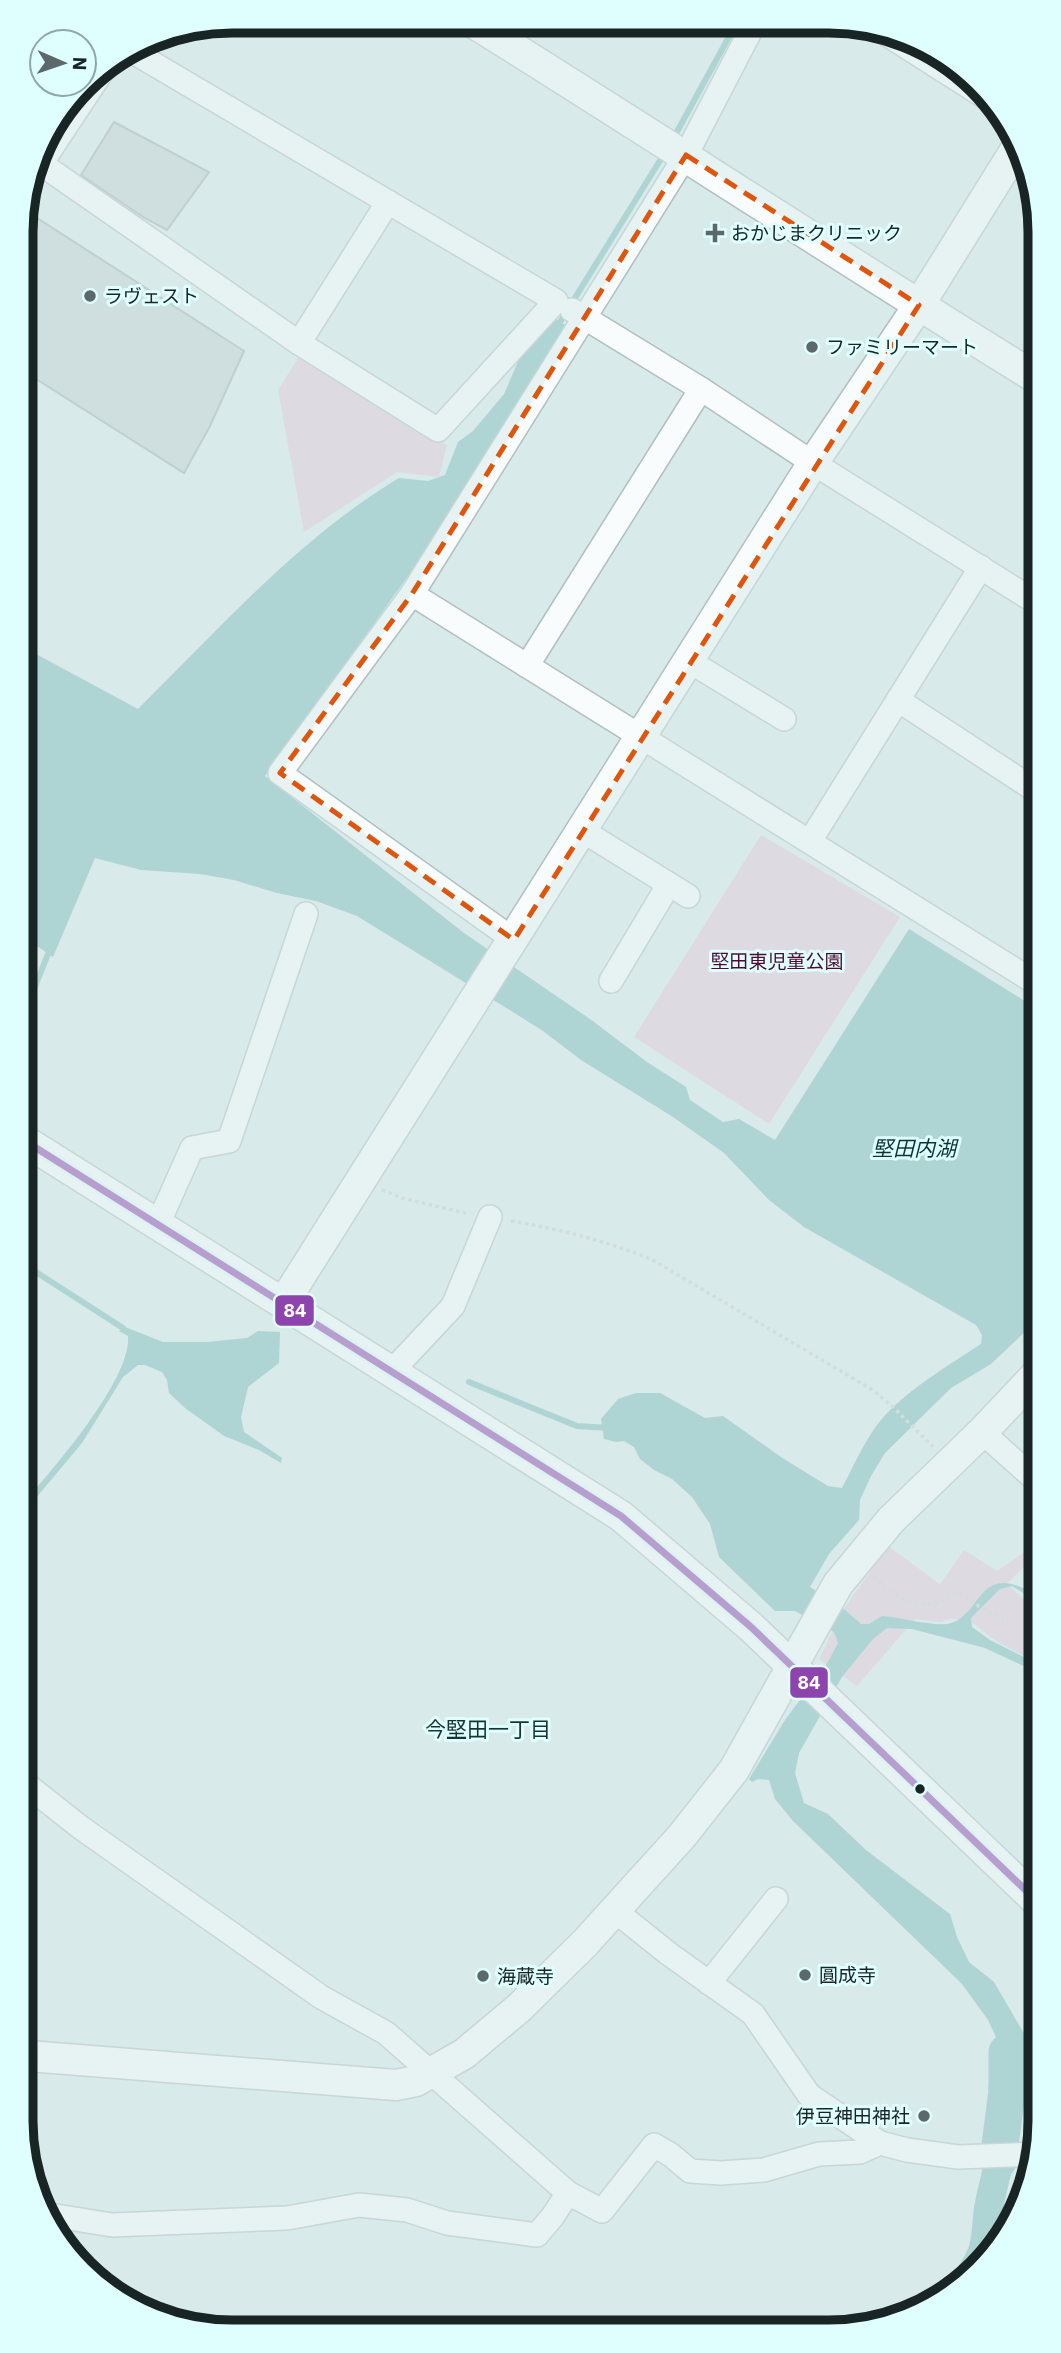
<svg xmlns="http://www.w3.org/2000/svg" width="1061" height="2353" font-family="'IBM Plex Sans','Noto Sans JP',sans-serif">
  <rect width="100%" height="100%" fill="#d9eaea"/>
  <g fill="#e3cad7">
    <polygon points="300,355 421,432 447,445 439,477 397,472 304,532 278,390"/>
    <polygon points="761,835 900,917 769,1124 634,1037"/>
    <polygon points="888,1546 940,1584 964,1550 997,1571 1025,1552 1034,1556 1007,1584 1038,1612 1038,1663 996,1641 969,1620 952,1619 941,1622 915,1619 857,1686 819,1659 844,1609"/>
  </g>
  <g fill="#7dbabb">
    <path d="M555,319L567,326L438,534L265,776L464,933L590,1019L647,1062L686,1087L690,1100L723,1122L739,1119L775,1140L909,929L1036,1008L1037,1318L1030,1327L991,1364L951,1388L885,1453L871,1476L860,1500L859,1520L829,1554L810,1587L844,1609L861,1624H869L882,1616C899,1617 931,1626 947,1624C982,1618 976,1564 1027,1590C1035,1594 1038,1598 1038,1607L1030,1597L1012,1586L1000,1589L971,1618L972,1627L990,1640L1038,1664V1673L985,1648L912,1629L887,1628L873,1639L842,1677L799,1753L795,1773L804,1803L828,1814L866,1850L950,1914L957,1937L969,1962L994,1982L1026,2037L1039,2042V2066H1032L1026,2069L1015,2102L993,2100L992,2091L988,2090L997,2039L988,2020L962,1984L793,1821L775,1799L769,1780L758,1779L752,1782L749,1779L785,1720L828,1662L838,1643L834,1632L795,1611H775L719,1557L710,1524L692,1497L672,1479L654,1470L640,1459L634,1447L624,1441L616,1442L604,1439L601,1419L618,1399L636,1393H660L705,1418L723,1416L784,1459L828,1486L842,1488C853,1467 863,1444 877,1425C900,1394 949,1365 981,1344L982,1335L976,1325L804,1227L769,1200L724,1153L673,1117L581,1060L543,1031L516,1014L357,916L316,901L277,893L234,880L200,874L141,870L95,858L53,957L24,937L23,647L138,709C220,628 299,538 399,478L428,481L445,475L458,442L473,431L504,394L520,357Z"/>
    <path d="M125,1327L163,1342H207L247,1338L258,1331L280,1332L279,1363L248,1387L241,1417L244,1432L282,1458L281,1463L259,1450L224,1436L185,1408L169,1393L167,1380L162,1372L145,1365H138L123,1377L82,1443L26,1510V1500C54,1468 132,1378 128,1336L119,1331Z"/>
    <path d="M994,2112L1011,2113V2174L999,2225L972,2274L946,2297L929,2304C941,2285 962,2267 969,2246C973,2232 972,2216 975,2202C981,2172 990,2143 994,2112Z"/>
  </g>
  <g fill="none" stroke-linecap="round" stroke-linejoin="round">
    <g stroke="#7dbabb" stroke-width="6">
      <polyline points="673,139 736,24"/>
      <polyline points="557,327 664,154"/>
      <polyline points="24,1014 48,954"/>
      <polyline points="25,1265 123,1328"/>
      <polyline points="469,1382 577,1426 609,1428"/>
    </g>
    <polyline stroke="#7dbabb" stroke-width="37" points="998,2161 1007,2091 1007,2052"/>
  </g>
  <g fill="#c4d0d0" stroke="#a2afaf" stroke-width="2">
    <polygon points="114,122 209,172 167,230 143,217 81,175"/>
    <polygon points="37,218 244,351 210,426 184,473 22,370 22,241"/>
  </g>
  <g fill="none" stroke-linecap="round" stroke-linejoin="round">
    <g stroke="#b1bfbf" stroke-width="26">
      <g id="minor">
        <polyline points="880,30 993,102"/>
        <polyline points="37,161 299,343 438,430 556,301 130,50"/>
        <polyline points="572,310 701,389 813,463 1034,601"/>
        <polyline points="299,343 388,202"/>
        <polyline points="412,594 1036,983"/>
        <polyline points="689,661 784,719"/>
        <polyline points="527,666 701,389"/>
        <polyline points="898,700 1035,790"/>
        <polyline points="583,831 688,896"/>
        <polyline points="810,841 981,567"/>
        <polyline points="514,940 280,773 412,594 686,155 754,24"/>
        <polyline points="611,981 669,884"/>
        <polyline points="158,1224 192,1148 229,1141 306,914"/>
        <polyline points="392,1371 453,1306 490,1217"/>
        <polyline points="982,1432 1037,1481"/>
        <polyline points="27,1785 80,1827 321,1997 386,2033 568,2193 602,2211 654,2145 671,2155 690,2171 721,2173 764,2170 819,2154 860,2152 880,2143"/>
        <polyline points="614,1910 669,1954 753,2014 809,2095 880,2143 907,2150 958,2157 1035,2154"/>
        <polyline points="709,1983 776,1899"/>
        <polyline points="44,2210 50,2215 112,2225 287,2218 359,2205 407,2210 447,2223 537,2235 553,2216 568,2193"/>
      </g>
    </g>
    <g stroke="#b1bfbf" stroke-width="33">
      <g id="tertiary">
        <path d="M474,23C661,140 845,260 1033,376"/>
        <polyline points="36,165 99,70"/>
        <polyline points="25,1141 621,1516 751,1627 1039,1903"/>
        <polyline points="284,1302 813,463 919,305 1018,146"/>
        <polyline points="28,2056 396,2085 416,2081 464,2054 519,2008 585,1943 682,1836 734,1770 838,1584 891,1520 982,1432 1037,1374"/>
      </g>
    </g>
    <g stroke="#cbd0d0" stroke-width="3.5" stroke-dasharray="3.5 3.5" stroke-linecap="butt">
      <polyline points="382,1190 402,1198 469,1214"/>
      <path d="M511,1221C560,1229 605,1241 651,1259L871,1389L892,1406L933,1447"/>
      <path d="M874,1576C897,1601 927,1617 956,1591L986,1611L1009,1622"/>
    </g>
    <use href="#minor" stroke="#f9fcfc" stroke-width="23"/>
    <use href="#tertiary" stroke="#f9fcfc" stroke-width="30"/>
    <g stroke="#dffefe" stroke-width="12">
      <polyline id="bus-1" points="25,1141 621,1516 751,1627 1039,1903"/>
    </g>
    <use href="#bus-1" stroke="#8e44ad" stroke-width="7"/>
  </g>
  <path d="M0 0H1061V2353H0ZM686,155L919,305L514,940L280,773L412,594Z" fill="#d9eaea" fill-opacity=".55" fill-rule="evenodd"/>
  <path fill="none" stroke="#de560d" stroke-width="5" stroke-dasharray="14 9" stroke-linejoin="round" d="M686,155L919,305L514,940L280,773L412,594Z"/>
  <g fill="#5c696a" stroke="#dffefe" stroke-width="2.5">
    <path d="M711.5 222.5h7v7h7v7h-7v7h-7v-7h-7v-7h7z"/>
    <circle cx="90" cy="296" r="7"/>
    <circle cx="812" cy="347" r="7"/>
    <circle cx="805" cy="1975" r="7"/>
    <circle cx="483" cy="1976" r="7"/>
    <circle cx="924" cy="2116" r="7"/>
  </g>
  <circle fill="#192425" stroke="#dffefe" stroke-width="2.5" cx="920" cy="1789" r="6"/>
  <g text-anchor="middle" stroke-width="6" stroke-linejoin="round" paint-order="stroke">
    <g font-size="19" fill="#192425" stroke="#dffefe" text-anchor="start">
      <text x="731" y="240">おかじまクリニック</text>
      <text x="104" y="303">ラヴェスト</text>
      <text x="826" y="354">ファミリーマート</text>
      <text x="819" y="1982">圓成寺</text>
      <text x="497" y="1983">海蔵寺</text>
      <text x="910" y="2123" text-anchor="end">伊豆神田神社</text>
    </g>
    <g font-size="19" fill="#50092f" stroke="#dffefe">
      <text x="777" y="968">堅田東児童公園</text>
    </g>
    <g font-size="21" font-style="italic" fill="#0d3435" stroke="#dffefe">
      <text x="914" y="1156">堅田内湖</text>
    </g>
    <g font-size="21" fill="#193334" stroke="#dffefe">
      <text x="488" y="1737">今堅田一丁目</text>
    </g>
  </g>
  <path d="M0 0H1061V2353H0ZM232 33H829A199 199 0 0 1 1028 232V2121A199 199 0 0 1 829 2320H232A199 199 0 0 1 33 2121V232A199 199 0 0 1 232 33Z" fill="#dffefe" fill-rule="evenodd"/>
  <path fill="none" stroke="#192425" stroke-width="9" d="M232 33H829A199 199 0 0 1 1028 232V2121A199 199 0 0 1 829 2320H232A199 199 0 0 1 33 2121V232A199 199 0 0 1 232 33Z"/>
  <g stroke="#dffefe" stroke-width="2.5">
    <rect x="274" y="1294" width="41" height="33" rx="7" fill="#8e44ad"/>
    <rect x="789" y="1666" width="40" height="33" rx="7" fill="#8e44ad"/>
  </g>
  <g font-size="19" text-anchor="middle" font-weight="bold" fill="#fff">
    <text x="295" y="1317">84</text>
    <text x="809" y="1689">84</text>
  </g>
  <g transform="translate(63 63) rotate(92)"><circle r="33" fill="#dffefe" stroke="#90a7a7" stroke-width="2"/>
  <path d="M0-5L12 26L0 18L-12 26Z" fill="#5c696a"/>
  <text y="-10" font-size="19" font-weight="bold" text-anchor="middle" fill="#192425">N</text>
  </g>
</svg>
